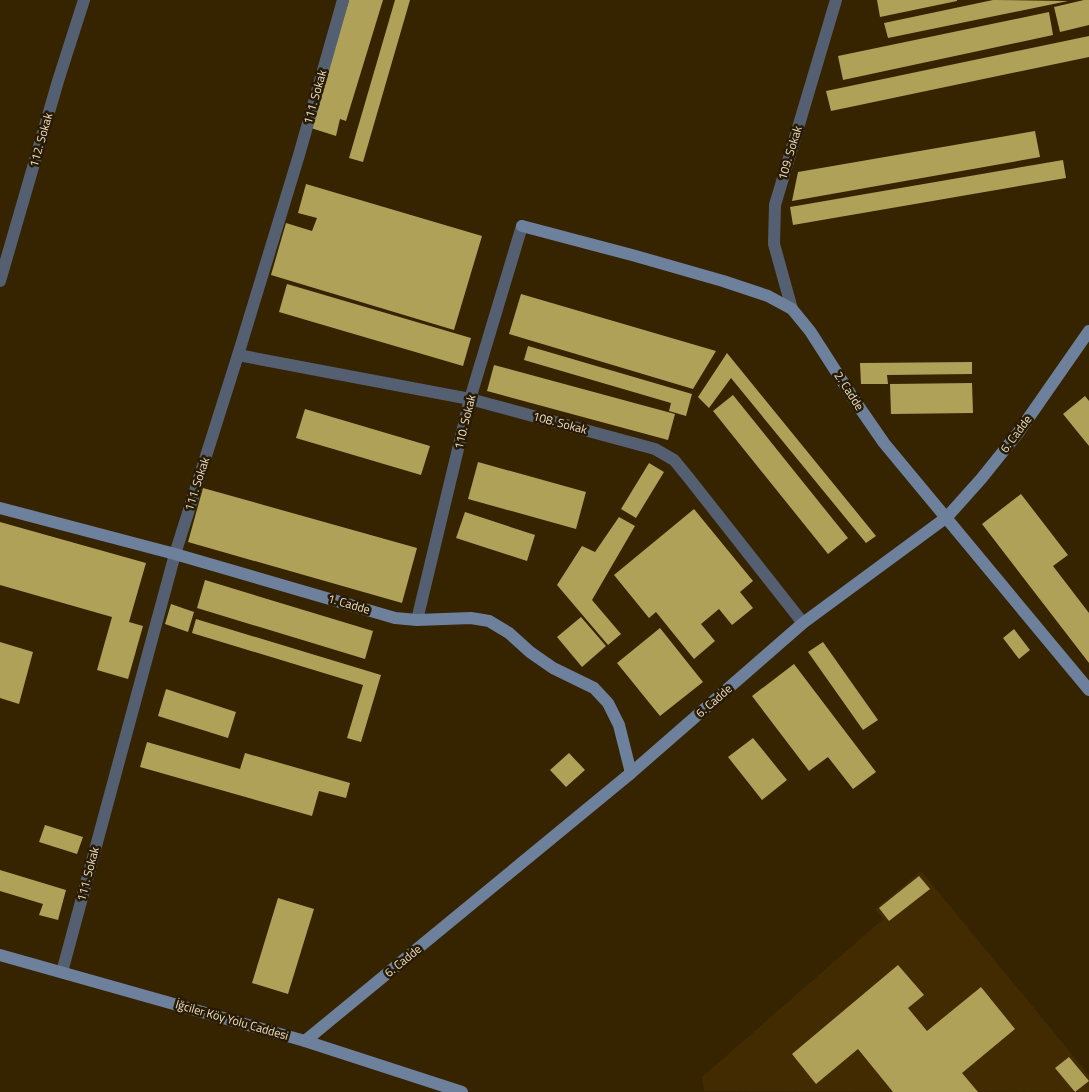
<svg xmlns="http://www.w3.org/2000/svg" width="1089" height="1092" font-family="'Titillium Web',sans-serif">
  <rect width="100%" height="100%" fill="#362300"/>
  <polygon fill="#422b00" points="921,871 1089,1075 1089,1092 704,1091 702,1077 883,919 875,909"/>
  <g fill="#b0a159">
    <polygon points="349,0 383,0 346,121 340,119 336,136 311,128"/>
    <polygon points="395,0 410,0 363,162 349,158"/>
    <polygon points="877,0 957,0 957,1 880,17"/>
    <polygon points="993,0 1068,1 888,38 884,23"/>
    <polygon points="1084,0 1089,0 1089,25 1060,32 1054,7"/>
    <polygon points="1049,12 1053,35 843,80 838,56"/>
    <polygon points="1089,36 1089,57 831,111 826,91"/>
    <polygon points="1035,131 1040,157 792,201 798,172"/>
    <polygon points="1063,160 1066,178 793,225 790,207"/>
    <polygon points="306,184 482,236 454,330 271,275 286,223 312,231 317,218 298,213"/>
    <polygon points="287,284 471,338 463,366 279,312"/>
    <polygon points="521,294 716,351 693,389 509,334"/>
    <polygon points="528,346 692,394 686,416 669,411 671,403 524,360"/>
    <polygon points="727,353 876,536 866,543 731,378 709,408 698,397"/>
    <polygon points="972,362 972,374 887,375 888,384 861,384 860,363"/>
    <polygon points="494,365 675,414 668,440 487,391"/>
    <polygon points="972,383 973,413 891,414 890,384"/>
    <polygon points="733,395 848,538 828,554 713,411"/>
    <polygon points="1085,396 1089,401 1089,446 1063,414"/>
    <polygon points="305,409 430,446 421,475 296,438"/>
    <polygon points="478,462 586,492 576,529 468,499"/>
    <polygon points="649,463 664,472 636,518 621,509"/>
    <polygon points="203,488 417,548 402,603 188,542"/>
    <polygon points="1021,494 1068,555 1053,566 1089,613 1089,663 982,524"/>
    <polygon points="694,509 753,581 740,592 753,608 732,625 719,609 701,624 715,641 694,659 656,612 649,618 614,575"/>
    <polygon points="465,512 535,535 527,561 456,538"/>
    <polygon points="619,517 635,526 592,600 621,634 608,645 557,585 582,546 595,552"/>
    <polygon points="0,522 146,563 129,622 143,626 128,679 97,670 112,617 0,585"/>
    <polygon points="205,580 373,631 365,659 197,608"/>
    <polygon points="171,604 194,612 188,632 165,624"/>
    <polygon points="581,617 606,646 582,667 557,637"/>
    <polygon points="196,619 381,675 361,742 347,738 363,685 192,633"/>
    <polygon points="660,628 703,682 660,716 617,663"/>
    <polygon points="1014,629 1030,650 1019,659 1003,638"/>
    <polygon points="0,642 33,652 19,704 0,698"/>
    <polygon points="823,642 878,720 863,730 808,652"/>
    <polygon points="794,664 876,772 853,789 828,757 809,771 752,696"/>
    <polygon points="166,689 236,712 228,738 158,716"/>
    <polygon points="753,738 787,780 762,800 728,757"/>
    <polygon points="147,742 240,769 245,753 350,783 346,798 319,791 312,816 140,767"/>
    <polygon points="569,753 585,770 566,787 550,770"/>
    <polygon points="45,825 83,837 77,854 39,842"/>
    <polygon points="0,870 66,890 58,920 39,915 43,904 0,891"/>
    <polygon points="919,876 930,889 889,921 879,908"/>
    <polygon points="278,898 314,909 288,994 252,983"/>
    <polygon points="898,965 924,995 908,1008 927,1031 981,987 1015,1029 962,1073 978,1092 893,1092 858,1049 816,1084 792,1054"/>
    <polygon points="1069,1057 1089,1081 1075,1092 1055,1068"/>
  </g>
  <g fill="none" stroke-linecap="round" stroke-linejoin="round">
    <g stroke="#546071" stroke-width="12">
      <polyline points="0,281 58,81 84,0"/>
      <polyline points="792,309 774,244 775,205 836,0"/>
      <polyline points="238,355 470,399 655,449 674,460 688,477 803,623"/>
      <polyline points="417,620 470,399 522,226"/>
      <polyline points="62,972 175,554 238,355 299,155 343,0"/>
    </g>
    <g stroke="#6d809c" stroke-width="12">
      <polyline points="522,226 632,255 723,281 768,296 792,309 810,331 855,401 884,443 1089,690"/>
      <polyline points="0,508 175,554 395,618 417,620 471,618 489,621 509,633 530,652 553,668 594,688 608,703 619,725 631,773"/>
      <polyline points="0,955 305,1041 462,1092"/>
      <polyline points="305,1041 631,773 803,623 947,517 981,479 1018,433 1089,331"/>
    </g>
  </g>
  <g text-anchor="middle" stroke-width="5" stroke-linejoin="round" paint-order="stroke">
    <g font-size="12" fill="#ebdbc4" stroke="#281b04">
      <text transform="translate(315 97) rotate(-74)" y="4">111. Sokak</text>
      <text transform="translate(41 140) rotate(-74)" y="4">112. Sokak</text>
      <text transform="translate(790 153) rotate(-73)" y="4">109. Sokak</text>
      <text transform="translate(849 391) rotate(57)" y="4">2. Cadde</text>
      <text transform="translate(465 422) rotate(-76)" y="4">110. Sokak</text>
      <text transform="translate(560 423) rotate(15)" y="4">108. Sokak</text>
      <text transform="translate(1016 434) rotate(-53)" y="4">6. Cadde</text>
      <text transform="translate(197 484) rotate(-72)" y="4">111. Sokak</text>
      <text transform="translate(349 604) rotate(16)" y="4">1. Cadde</text>
      <text transform="translate(714 701) rotate(-41)" y="4">6. Cadde</text>
      <text transform="translate(88 874) rotate(-75)" y="4">111. Sokak</text>
      <text transform="translate(403 961) rotate(-39)" y="4">6. Cadde</text>
      <text transform="translate(232 1020) rotate(16)" y="4">İğciler Köy Yolu Caddesi</text>
    </g>
  </g>
</svg>
